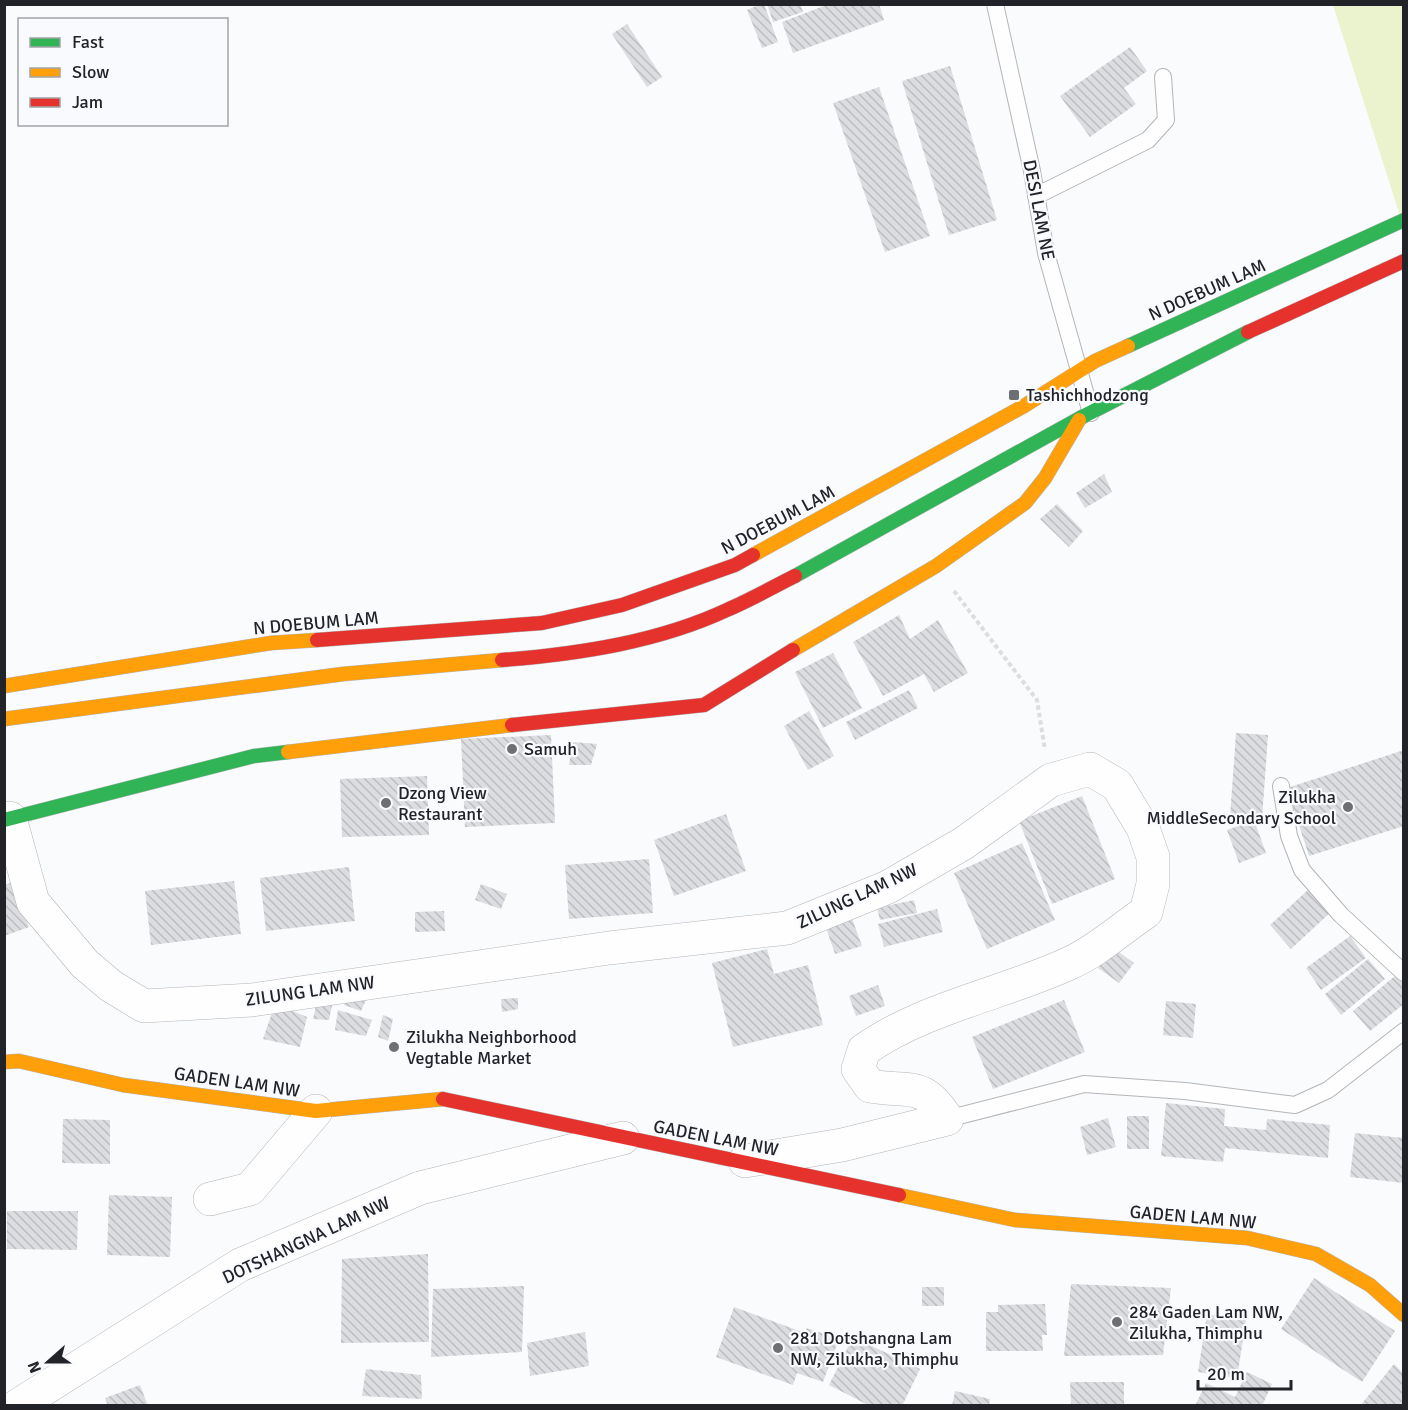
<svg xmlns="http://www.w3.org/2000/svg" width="1408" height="1410" font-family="Signika,sans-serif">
  <defs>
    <pattern id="building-back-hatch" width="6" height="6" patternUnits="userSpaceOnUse" patternTransform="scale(1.5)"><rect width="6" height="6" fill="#dcdde0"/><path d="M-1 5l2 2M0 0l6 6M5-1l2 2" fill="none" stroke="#bcbdc0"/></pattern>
  </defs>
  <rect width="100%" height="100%" fill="#fafbfc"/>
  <polygon fill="#eaf2ce" points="1333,5 1403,5 1404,218 1401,219"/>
  <g fill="url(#building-back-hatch)">
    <polygon points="761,4 764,4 778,42 762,48 747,10"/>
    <polygon points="767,4 800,4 803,12 773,22"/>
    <polygon points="829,4 879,4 884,20 793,53 782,22"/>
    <polygon points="627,24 662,77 647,87 612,34"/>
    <polygon points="1130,47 1147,71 1124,88 1136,104 1090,137 1060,96"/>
    <polygon points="950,66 997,220 949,235 902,81"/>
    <polygon points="879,87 930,236 885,252 833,103"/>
    <polygon points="1104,474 1112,492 1085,508 1076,493"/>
    <polygon points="1057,504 1083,531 1069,547 1040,519"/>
    <polygon points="899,615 910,639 938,620 968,673 934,692 924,674 883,696 853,642"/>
    <polygon points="833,653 862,708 823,728 795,672"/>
    <polygon points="909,690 918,708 855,740 846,722"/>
    <polygon points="809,711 834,756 808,770 784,726"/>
    <polygon points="1236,733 1268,735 1262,819 1230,817"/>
    <polygon points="551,735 555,823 465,827 461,739"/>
    <polygon points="573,742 597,744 591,765 569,765"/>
    <polygon points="1404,750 1404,826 1309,856 1287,788"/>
    <polygon points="427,776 429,835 342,837 340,779"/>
    <polygon points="1082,796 1115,879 1052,904 1019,821"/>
    <polygon points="726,814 746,871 674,896 654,840"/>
    <polygon points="1254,820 1266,853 1239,863 1227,830"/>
    <polygon points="1022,843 1055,920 987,949 954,873"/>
    <polygon points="649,859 653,913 569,919 565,865"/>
    <polygon points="349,867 355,921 266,931 260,878"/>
    <polygon points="234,881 241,934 151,945 145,891"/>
    <polygon points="12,882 29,927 4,936 4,885"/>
    <polygon points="481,884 507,894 501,909 475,900"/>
    <polygon points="1310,888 1331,912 1291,949 1270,925"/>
    <polygon points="914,900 917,913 880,920 877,908"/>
    <polygon points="937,909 943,932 884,947 878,924"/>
    <polygon points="444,911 445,931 415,932 415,912"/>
    <polygon points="850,913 862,946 835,954 824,922"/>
    <polygon points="1350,936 1366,958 1321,990 1306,968"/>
    <polygon points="1112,947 1134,963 1119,983 1098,968"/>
    <polygon points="767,949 774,974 808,965 823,1025 733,1047 712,963"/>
    <polygon points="1368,959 1385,979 1341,1015 1325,994"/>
    <polygon points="1396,975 1404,984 1404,1004 1370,1031 1353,1011"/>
    <polygon points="878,985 885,1006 856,1016 849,996"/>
    <polygon points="351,987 369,993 361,1011 344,1005"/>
    <polygon points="318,996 333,1001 329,1020 313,1019"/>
    <polygon points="518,998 518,1009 502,1012 501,999"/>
    <polygon points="1064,1000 1085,1052 993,1089 972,1037"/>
    <polygon points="1166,1001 1196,1004 1193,1038 1163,1035"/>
    <polygon points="275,1004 307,1017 300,1047 263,1039"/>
    <polygon points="338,1010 372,1020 366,1036 335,1030"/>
    <polygon points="383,1015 393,1019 388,1041 378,1037"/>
    <polygon points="1166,1103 1225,1109 1224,1126 1266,1130 1267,1119 1330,1125 1328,1158 1225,1148 1223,1162 1161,1156"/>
    <rect x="1127" y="1116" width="22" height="33"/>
    <polygon points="1108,1118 1116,1147 1087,1155 1080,1127"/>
    <polygon points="63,1119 110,1120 110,1164 62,1163"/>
    <polygon points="1355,1133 1404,1138 1404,1183 1350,1177"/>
    <polygon points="109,1195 172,1197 170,1257 107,1255"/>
    <polygon points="7,1211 78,1211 77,1250 7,1249"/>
    <polygon points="428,1254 429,1342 341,1343 342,1259"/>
    <polygon points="1314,1278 1395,1331 1362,1382 1281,1329"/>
    <polygon points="1071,1284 1171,1288 1163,1355 1064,1356"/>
    <polygon points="524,1286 522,1352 431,1357 433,1289"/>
    <rect x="922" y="1287" width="22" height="19"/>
    <polygon points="1045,1304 1047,1335 1042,1335 1043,1351 986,1351 986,1312 998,1312 998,1305"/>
    <polygon points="734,1307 805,1333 807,1328 839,1339 823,1382 797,1373 793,1385 716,1357"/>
    <polygon points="1207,1314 1246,1320 1237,1378 1198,1372"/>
    <polygon points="585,1332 589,1366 530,1376 527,1343"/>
    <polygon points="853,1337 920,1369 902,1406 870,1406 829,1385"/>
    <polygon points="1394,1364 1404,1374 1404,1406 1360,1406"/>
    <polygon points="366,1369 421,1375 422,1399 362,1396"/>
    <polygon points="1247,1372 1272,1384 1262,1406 1195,1406 1206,1383 1235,1397"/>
    <polygon points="1070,1382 1124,1382 1124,1404 1071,1405"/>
    <polygon points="140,1385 148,1406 108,1406 105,1398"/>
    <polygon points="955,1391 990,1399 989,1406 952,1406"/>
  </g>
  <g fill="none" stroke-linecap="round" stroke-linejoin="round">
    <g stroke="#b4b5b8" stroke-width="18">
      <g id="lane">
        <polyline points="995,4 1032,171 1046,253 1091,413"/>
        <polyline points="1036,196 1148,140 1166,120 1163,77"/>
        <polyline points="1281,786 1289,836 1302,870 1341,915 1404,973"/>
        <polyline points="947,1119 1084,1084 1185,1091 1295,1105 1328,1090 1404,1031"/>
      </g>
    </g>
    <g stroke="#b4b5b8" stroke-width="34">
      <g id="street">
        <path d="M10,818L33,902L85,964L111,986L144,1006L252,1000L609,948L787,928L888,887L964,843L1051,780L1090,769L1117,785L1143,828L1153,857V884L1146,912C1122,928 1097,951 1070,963C1003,994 925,1007 864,1050L858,1069L870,1086C911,1093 922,1080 947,1119L842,1145L745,1161"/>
        <polyline points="210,1199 250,1189 316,1111"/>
        <polyline points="17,1406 240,1265 420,1188 623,1138"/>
      </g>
    </g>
    <g stroke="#b4b5b8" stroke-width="15">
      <g id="fast">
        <polyline points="1128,346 1404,220"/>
        <polyline points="795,576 1080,418 1248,332"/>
        <polyline points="4,820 254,756 288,752"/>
      </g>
    </g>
    <g stroke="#b4b5b8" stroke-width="15">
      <g id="slow">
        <polyline points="753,555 1024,406 1095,361 1128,346"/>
        <polyline points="793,650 936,566 1025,503 1045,478 1079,420"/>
        <polyline points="4,686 271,643 317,640"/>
        <polyline points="4,719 343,674 502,660"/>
        <polyline points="288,752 512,725"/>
        <polyline points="4,1062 19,1061 123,1085 316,1111 443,1099"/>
        <polyline points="899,1195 1015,1220 1247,1238 1316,1254 1370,1285 1404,1315"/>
      </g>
    </g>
    <g stroke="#b4b5b8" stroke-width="15">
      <g id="jam">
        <polyline points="1248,332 1404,261"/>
        <polyline points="317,640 542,623 622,605 735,565 753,555"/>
        <path d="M502,660C579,654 659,642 729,609C752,599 773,587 795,576"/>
        <polyline points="512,725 704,705 793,650"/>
        <polyline points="443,1099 899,1195"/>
      </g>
    </g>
    <polyline stroke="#ddd" stroke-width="4" stroke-dasharray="4.5 3" stroke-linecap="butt" points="954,591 1037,700 1045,750"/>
    <use href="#lane" stroke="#fefeff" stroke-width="16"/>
    <use href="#street" stroke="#fefeff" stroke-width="33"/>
    <use href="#fast" stroke="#30b455" stroke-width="14"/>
    <use href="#slow" stroke="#ff9f0a" stroke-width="14"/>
    <use href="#jam" stroke="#e5322d" stroke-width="14"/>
  </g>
  <g fill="#6e6f73" stroke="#f9fafd" stroke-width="2">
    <rect x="1008" y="389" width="12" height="12" rx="3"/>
    <circle cx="512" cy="749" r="6"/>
    <circle cx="386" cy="803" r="6"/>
    <circle cx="1348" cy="807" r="6"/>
    <circle cx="394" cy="1047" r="6"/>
    <circle cx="1117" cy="1322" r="6"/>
    <circle cx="778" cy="1348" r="6"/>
  </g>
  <g text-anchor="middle" stroke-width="4.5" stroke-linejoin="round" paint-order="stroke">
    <g font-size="18" fill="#222329" stroke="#f9fafd">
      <text transform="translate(1039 210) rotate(79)" y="6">DESI LAM NE</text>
      <text transform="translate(1207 290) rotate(-24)" y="6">N DOEBUM LAM</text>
      <text transform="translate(778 520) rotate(-28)" y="6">N DOEBUM LAM</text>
      <text transform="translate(316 623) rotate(-5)" y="6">N DOEBUM LAM</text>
      <text transform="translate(857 896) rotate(-25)" y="6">ZILUNG LAM NW</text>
      <text transform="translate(310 991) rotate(-8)" y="6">ZILUNG LAM NW</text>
      <text transform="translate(237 1082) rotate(8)" y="6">GADEN LAM NW</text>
      <text transform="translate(716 1138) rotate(11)" y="6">GADEN LAM NW</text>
      <text transform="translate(1193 1217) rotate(5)" y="6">GADEN LAM NW</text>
      <text transform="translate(306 1240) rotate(-25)" y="6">DOTSHANGNA LAM NW</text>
    </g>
    <g font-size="18" fill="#222329" stroke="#f9fafd" text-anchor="start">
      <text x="1026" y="401">Tashichhodzong</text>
      <text x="524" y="755">Samuh</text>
      <text x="398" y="799">Dzong View<tspan x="398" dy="21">Restaurant</tspan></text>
      <text x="1336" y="803" text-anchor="end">Zilukha<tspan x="1336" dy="21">MiddleSecondary School</tspan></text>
      <text x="406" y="1043">Zilukha Neighborhood<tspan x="406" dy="21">Vegtable Market</tspan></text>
      <text x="1129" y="1318">284 Gaden Lam NW,<tspan x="1129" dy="21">Zilukha, Thimphu</tspan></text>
      <text x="790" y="1344">281 Dotshangna Lam<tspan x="790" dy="21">NW, Zilukha, Thimphu</tspan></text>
    </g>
  </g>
  <rect width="1408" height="1410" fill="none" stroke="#222329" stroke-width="12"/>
  <rect x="18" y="18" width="210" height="108" fill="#f9fafd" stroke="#a3a4a8" stroke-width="1.5"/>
  <rect x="30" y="38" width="30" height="9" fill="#30b455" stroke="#a3a4a8" stroke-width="1.5"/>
  <text x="72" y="48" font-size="18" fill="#222329">Fast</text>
  <rect x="30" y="68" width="30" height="9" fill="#ff9f0a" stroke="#a3a4a8" stroke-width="1.5"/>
  <text x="72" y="78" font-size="18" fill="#222329">Slow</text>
  <rect x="30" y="98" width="30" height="9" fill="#e5322d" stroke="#a3a4a8" stroke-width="1.5"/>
  <text x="72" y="108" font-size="18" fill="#222329">Jam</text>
  <g transform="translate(48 1362) rotate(249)" stroke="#f9fafd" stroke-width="4.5" paint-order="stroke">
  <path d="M0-4.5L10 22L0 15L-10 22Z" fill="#222329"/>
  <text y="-9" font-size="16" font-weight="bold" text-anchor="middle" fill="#222329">N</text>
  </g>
  <path d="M1198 1380v9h93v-9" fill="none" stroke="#222329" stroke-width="3"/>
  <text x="1207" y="1380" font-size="18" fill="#222329" stroke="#f9fafd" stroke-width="4.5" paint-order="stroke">20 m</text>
</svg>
